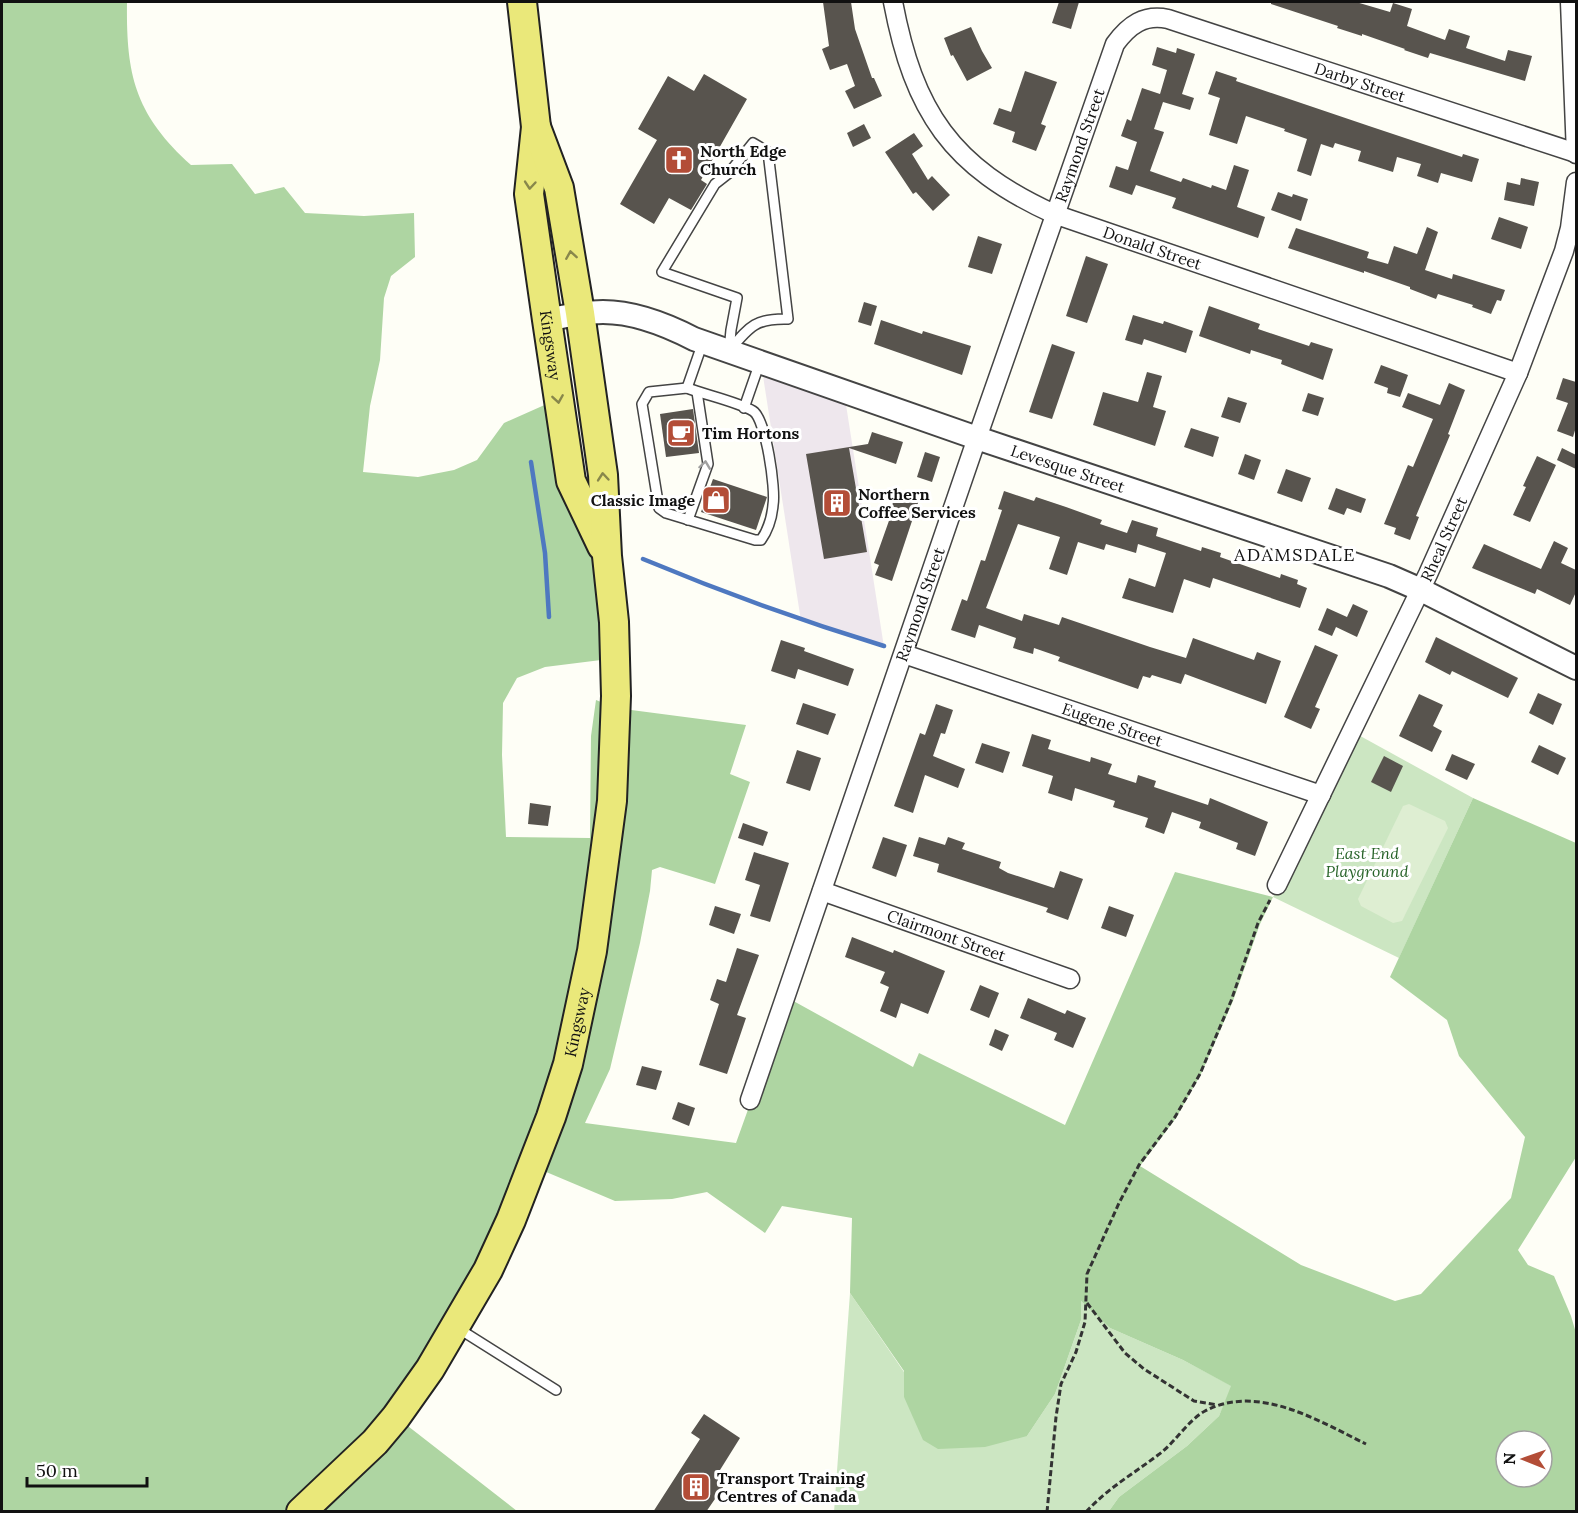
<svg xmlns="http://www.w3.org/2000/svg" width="1578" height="1513" font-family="Lora,serif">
  <rect width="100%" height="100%" fill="#fefef6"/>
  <polygon fill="#eee7ed" points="761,363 844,392 884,647 801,621"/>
  <g fill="#cce6c2">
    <polygon points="1353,732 1473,798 1399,958 1273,897"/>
    <polygon points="850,1293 904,1372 904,1397 1027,1436 1055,1394 1081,1320 1080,1300 1110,1328 1183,1360 1232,1386 1219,1416 1187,1446 1119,1497 1109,1511 834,1512"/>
  </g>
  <path fill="#aed5a2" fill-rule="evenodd" d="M2,2H127C126,75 135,114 191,165L232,164L255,194L284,187L305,213L364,216L414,213L415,257L391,276L384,298L380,360L370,406L363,472L418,477L454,470L477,460L504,423L558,399L614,622L601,660L545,667L517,678L503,703L502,755L506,837L590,838L591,736L596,700L616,708L746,725L730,774L750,782L715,884L660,867L652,870L650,891L640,943L610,1069L585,1123L736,1143L788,998L913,1067L919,1053L1065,1125L1175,872L1273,897L1260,924L1233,1001L1201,1074L1176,1118L1140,1166L1301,1265L1395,1301L1421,1294L1511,1198L1525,1137L1459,1056L1447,1020L1390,977L1473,798L1576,843V1157L1518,1250L1528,1265L1554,1276L1571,1316L1576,1333V1511H1109L1119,1497L1187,1446L1219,1416L1231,1386L1183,1360L1110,1328L1081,1301V1320L1055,1394L1027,1436L985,1447L938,1449L923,1440L904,1397V1371L850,1293L852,1218L782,1206L765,1233L707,1192L672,1199L615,1201L532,1166L395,1416L517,1511L2,1512ZM1506,1441H1542V1477H1506Z"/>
  <polygon fill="#deeed2" points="1409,804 1445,821 1448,828 1402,921 1393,923 1361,906 1358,899 1403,806"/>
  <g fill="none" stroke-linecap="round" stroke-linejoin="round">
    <g stroke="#4e78c0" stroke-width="4.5">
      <polyline points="531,462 545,553 549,617"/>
      <path d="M643,559C722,592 802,621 884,646"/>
    </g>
  </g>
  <g fill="#58544e">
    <polygon points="823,2 851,2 855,29 872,78 874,78 882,96 854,109 845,91 855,86 847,64 830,70 822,49 829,46"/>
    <polygon points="1059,2 1079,2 1071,29 1052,23"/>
    <polygon points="1271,2 1356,2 1390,12 1393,3 1412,9 1407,26 1445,40 1449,29 1470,36 1466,48 1505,61 1508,50 1532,56 1525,81 1430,53 1428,58 1404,50 1405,49 1362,34 1362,36 1337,28 1338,26 1271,4"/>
    <polygon points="971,27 982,51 992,68 967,81 953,55 951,56 944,38"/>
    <polygon points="1157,47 1176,53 1177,48 1195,54 1182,94 1194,98 1190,110 1163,102 1154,129 1164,132 1150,171 1181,182 1183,178 1211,188 1212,185 1226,190 1234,165 1249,170 1237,207 1265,217 1258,238 1172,208 1176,198 1136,185 1132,195 1109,187 1116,166 1128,170 1137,142 1121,136 1127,119 1131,121 1142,88 1160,94 1167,70 1152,65"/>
    <polygon points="1025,71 1057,82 1041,124 1046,126 1036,151 1012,142 1015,132 993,124 999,108 1011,112"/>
    <polygon points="1216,71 1237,78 1236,81 1369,126 1462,157 1463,154 1479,159 1472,182 1441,173 1438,183 1417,176 1421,164 1397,157 1393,172 1358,161 1361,151 1335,143 1333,148 1321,144 1311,176 1297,171 1307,139 1284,131 1285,129 1246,116 1237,144 1209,135 1220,98 1208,94"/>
    <polygon points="704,74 747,99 701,180 707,184 691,210 669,198 654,224 620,204 657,140 638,129 668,76 694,91"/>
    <polygon points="864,124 871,138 853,147 847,133"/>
    <polygon points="914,133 923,146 912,154 928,180 932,176 950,195 933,211 916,192 913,194 885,152"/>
    <polygon points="1521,178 1539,182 1534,206 1504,200 1507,182 1520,185"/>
    <polygon points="1278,192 1292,197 1293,194 1308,199 1301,221 1271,210"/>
    <polygon points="1499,217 1528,227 1521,249 1491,239"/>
    <polygon points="1427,227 1438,232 1425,270 1452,279 1453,274 1505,290 1501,301 1497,300 1491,314 1472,307 1473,305 1438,294 1436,299 1410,289 1410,287 1364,271 1364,273 1288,248 1296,228 1369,252 1367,258 1388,264 1394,246 1417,254"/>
    <polygon points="978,236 1002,244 992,274 968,267"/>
    <polygon points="1086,256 1108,264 1087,323 1066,316"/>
    <polygon points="864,302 877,306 871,326 858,322"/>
    <polygon points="1209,306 1260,324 1258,329 1309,346 1311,342 1333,349 1323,380 1281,364 1282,360 1251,350 1250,354 1199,336"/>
    <polygon points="1133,315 1163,324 1164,321 1193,331 1186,353 1144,339 1142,345 1125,340"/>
    <polygon points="881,320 922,334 923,331 971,346 962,375 874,344"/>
    <polygon points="1052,344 1075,352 1052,419 1029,412"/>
    <polygon points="1381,365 1408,375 1400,397 1387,393 1388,388 1374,383"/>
    <polygon points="1147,372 1162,376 1153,407 1166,411 1155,446 1093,425 1103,392 1138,402"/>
    <polygon points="1563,378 1576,382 1576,427 1573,437 1557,431 1568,403 1556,399"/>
    <polygon points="1449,383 1465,390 1448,434 1450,435 1416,516 1419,517 1410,540 1394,534 1396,528 1384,524 1408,465 1413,467 1433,419 1402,407 1408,393 1440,405"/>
    <polygon points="1308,393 1324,398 1318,416 1302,411"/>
    <polygon points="1228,397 1247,403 1240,423 1221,417"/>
    <polygon points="693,409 699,453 666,457 660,414"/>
    <polygon points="1191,428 1219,437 1213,457 1184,447"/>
    <polygon points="872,432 903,442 896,464 849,448 867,552 824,559 806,454 868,444"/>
    <polygon points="1562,448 1576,455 1576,469 1557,460"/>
    <polygon points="925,452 940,457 932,482 917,477"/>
    <polygon points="1245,454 1261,460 1254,480 1238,474"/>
    <polygon points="1537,456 1556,465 1530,522 1513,515 1526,487 1523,486"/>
    <polygon points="1286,469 1311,478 1302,502 1277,493"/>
    <polygon points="713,479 767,497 756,530 701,512"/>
    <polygon points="1336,488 1366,499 1361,513 1347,508 1344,515 1328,509"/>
    <polygon points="1004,491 1034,501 1036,497 1066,507 1102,520 1100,524 1127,533 1132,520 1158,528 1156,536 1201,551 1202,547 1221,553 1220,557 1280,578 1281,574 1298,580 1297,584 1307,588 1300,608 1213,578 1210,588 1184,579 1173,613 1122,598 1129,578 1155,587 1166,553 1138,544 1136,553 1106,544 1104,550 1078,542 1067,575 1049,569 1060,537 1018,524 986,608 1022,621 1024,614 1059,625 1062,617 1150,647 1186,658 1193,638 1254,660 1257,652 1281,661 1266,704 1185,674 1181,684 1152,675 1150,678 1143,676 1138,689 1058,661 1060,657 1034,648 1033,654 1013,648 1016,638 979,625 975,638 951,630 962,599 967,601 981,560 985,561 1002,510 998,509"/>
    <polygon points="896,493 919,500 892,581 875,575 879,565 874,563 891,515 889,515"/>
    <polygon points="1554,541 1568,548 1561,563 1576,570 1576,592 1570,605 1537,589 1535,594 1472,568 1484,544 1541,569"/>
    <polygon points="1353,604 1368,611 1357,637 1336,627 1332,636 1318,630 1327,608 1347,617"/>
    <polygon points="1436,637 1518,678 1508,698 1452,671 1450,675 1425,662"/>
    <polygon points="781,640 805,648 804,651 854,669 848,686 798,669 795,679 771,671"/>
    <polygon points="1315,645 1338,655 1315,707 1320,709 1311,729 1284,717"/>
    <polygon points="1538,693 1562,704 1553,725 1529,713"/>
    <polygon points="1419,694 1443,705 1433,726 1442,731 1432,752 1399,736"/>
    <polygon points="803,703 836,714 828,735 796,724"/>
    <polygon points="936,704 953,710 945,734 941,733 933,756 965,769 958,788 925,775 913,813 894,806 920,733 925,735"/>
    <polygon points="1032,734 1051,740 1048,749 1090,762 1091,757 1112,764 1108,774 1136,783 1138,775 1156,781 1154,787 1208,805 1210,798 1268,822 1255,856 1236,849 1238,843 1199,828 1201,822 1172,812 1164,834 1145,827 1148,818 1113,807 1115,801 1075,788 1072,801 1048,793 1053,776 1022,766"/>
    <polygon points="982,743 1010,752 1003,773 975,763"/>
    <polygon points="1539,745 1566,758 1558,775 1531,762"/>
    <polygon points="797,750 821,758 810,791 786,783"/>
    <polygon points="1452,754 1475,764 1467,780 1445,770"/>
    <polygon points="1384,756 1403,766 1391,792 1371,782"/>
    <polygon points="530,803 551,806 548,826 528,824"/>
    <polygon points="743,823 768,832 763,846 738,838"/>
    <polygon points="883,837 907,845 896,877 872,868"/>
    <polygon points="919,837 945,845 948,837 965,843 962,849 1001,862 999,868 1008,873 1054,888 1060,871 1083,879 1068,920 1046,912 1048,908 937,872 939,864 913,856"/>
    <polygon points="754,852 789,863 770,922 750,916 760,885 745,880"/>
    <polygon points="715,906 741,914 734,934 709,925"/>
    <polygon points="1109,906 1134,915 1126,937 1101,928"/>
    <polygon points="852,937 893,953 894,950 945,971 928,1014 901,1003 896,1018 880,1011 889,987 880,983 885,972 845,957"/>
    <polygon points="737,948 759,955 737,1015 746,1018 727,1074 699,1065 719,1004 710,1000 717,979 726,982"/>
    <polygon points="980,985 999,993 989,1018 970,1010"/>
    <polygon points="1028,998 1065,1014 1067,1010 1086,1018 1073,1048 1054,1040 1057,1033 1020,1018"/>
    <polygon points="995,1029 1009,1035 1002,1051 989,1045"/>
    <polygon points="642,1066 662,1071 656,1090 636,1085"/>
    <polygon points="678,1102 695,1108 689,1126 672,1119"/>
    <polygon points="704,1414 740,1438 720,1470 730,1477 706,1512 653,1512 700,1439 691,1433"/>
  </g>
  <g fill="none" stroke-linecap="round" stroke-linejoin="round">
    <g stroke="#444" stroke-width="12">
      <g id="service">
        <path d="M753,143L768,152L788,319C755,318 749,327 729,351L731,330L737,298L662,272L715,184L729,173Z"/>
        <path d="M687,388C706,395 738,402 753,411C766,419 776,490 773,505C772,517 768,530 761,540H755L666,513L659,508L642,404L649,392Z"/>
        <polyline points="687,388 703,342"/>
        <polyline points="744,408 760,362"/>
        <polyline points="688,520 708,464 697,392"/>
        <polyline points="456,1327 556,1390"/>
      </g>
    </g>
    <g stroke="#444" stroke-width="21">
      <g id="minor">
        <path id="s1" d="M893,2C914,112 951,167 1054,214L1518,373"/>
        <polyline points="1570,2 1576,154"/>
        <path id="s2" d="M904,654L1321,795"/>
        <path id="s3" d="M1277,885L1428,574L1518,373L1564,251L1570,228L1576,182"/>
        <path id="s4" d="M822,891L1070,979"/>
        <path id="s5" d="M750,1100L977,438L1115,44C1129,25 1144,14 1168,19L1576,153"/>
      </g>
    </g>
    <g stroke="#444" stroke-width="26">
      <g id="tertiary">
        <path id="s6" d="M547,320C565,316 584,312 603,312C634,312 667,325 694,339L977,438L1389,576L1421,590L1576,668"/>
      </g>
    </g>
    <g stroke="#222" stroke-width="32">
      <g id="primary">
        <path id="s7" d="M522,2L536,127L529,194L547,320L571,481L602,546"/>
        <path id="s8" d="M301,1512L375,1442L396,1417L430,1369L488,1270L511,1220L551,1117L568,1064L592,951L612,801L616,696L614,622L607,556L603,475L580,313L559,188L536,127"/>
      </g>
    </g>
    <g stroke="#333" stroke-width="3" stroke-dasharray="6 3" stroke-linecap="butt">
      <polyline points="1087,1303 1125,1353 1144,1369 1194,1401 1217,1405"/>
      <polyline points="1047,1512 1056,1417 1061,1384 1076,1352 1085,1322 1087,1274 1119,1203 1139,1165 1175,1117 1200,1074 1231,1001 1258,923 1270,900"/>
      <path d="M1086,1512C1108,1488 1133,1474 1158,1455C1175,1443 1187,1421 1205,1411C1258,1383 1319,1421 1366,1444"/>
    </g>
    <use href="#service" stroke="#fff" stroke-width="9"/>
    <use href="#minor" stroke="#fff" stroke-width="18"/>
    <use href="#tertiary" stroke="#fff" stroke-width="22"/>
    <use href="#primary" stroke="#eae87a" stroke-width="28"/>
  </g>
  <defs><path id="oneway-chevron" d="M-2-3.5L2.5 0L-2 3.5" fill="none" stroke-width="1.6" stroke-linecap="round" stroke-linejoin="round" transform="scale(1.5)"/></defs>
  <g stroke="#88874b">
    <use href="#oneway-chevron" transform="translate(530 185) rotate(95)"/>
    <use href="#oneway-chevron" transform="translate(571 255) rotate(-99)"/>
    <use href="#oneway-chevron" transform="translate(558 399) rotate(81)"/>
    <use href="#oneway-chevron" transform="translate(603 477) rotate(-95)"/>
  </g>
  <use stroke="#a0a0a0" href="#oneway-chevron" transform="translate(705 465) rotate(-82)"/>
  <defs>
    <g id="church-square" transform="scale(1.5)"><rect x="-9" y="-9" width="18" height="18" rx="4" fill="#b34d37" stroke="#fff"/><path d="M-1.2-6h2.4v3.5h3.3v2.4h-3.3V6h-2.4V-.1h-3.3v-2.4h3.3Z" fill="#fff"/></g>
    <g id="cafe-square" transform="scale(1.5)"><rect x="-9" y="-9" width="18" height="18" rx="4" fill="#b34d37" stroke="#fff"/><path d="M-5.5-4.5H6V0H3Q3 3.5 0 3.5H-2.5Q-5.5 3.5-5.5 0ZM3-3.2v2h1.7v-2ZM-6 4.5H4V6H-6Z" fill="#fff"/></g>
    <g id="shop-square" transform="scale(1.5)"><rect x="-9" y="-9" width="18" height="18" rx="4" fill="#b34d37" stroke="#fff"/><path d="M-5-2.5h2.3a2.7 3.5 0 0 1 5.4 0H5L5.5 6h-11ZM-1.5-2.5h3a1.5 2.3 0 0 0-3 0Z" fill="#fff"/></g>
    <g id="building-square" transform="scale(1.5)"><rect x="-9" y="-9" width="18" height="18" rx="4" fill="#b34d37" stroke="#fff"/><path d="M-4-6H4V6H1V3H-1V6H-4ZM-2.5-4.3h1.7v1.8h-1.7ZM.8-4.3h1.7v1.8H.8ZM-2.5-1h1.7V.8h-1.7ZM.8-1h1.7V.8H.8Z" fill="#fff"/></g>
  </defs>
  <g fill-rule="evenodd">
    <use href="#church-square" x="679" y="160"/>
    <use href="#cafe-square" x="681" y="433"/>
    <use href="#shop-square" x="716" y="500"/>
    <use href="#building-square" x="837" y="503"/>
    <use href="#building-square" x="696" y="1487"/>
  </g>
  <g text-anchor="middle" stroke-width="6" stroke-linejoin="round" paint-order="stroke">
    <g font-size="16" fill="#111" stroke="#fff">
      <text dy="6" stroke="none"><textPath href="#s5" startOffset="1382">Darby Street</textPath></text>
      <text dy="6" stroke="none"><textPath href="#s5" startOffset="1010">Raymond Street</textPath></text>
      <text dy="6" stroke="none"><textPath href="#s1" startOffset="384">Donald Street</textPath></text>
      <text dy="6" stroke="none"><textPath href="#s7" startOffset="346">Kingsway</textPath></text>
      <text dy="6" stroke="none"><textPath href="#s6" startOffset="548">Levesque Street</textPath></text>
      <text dy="6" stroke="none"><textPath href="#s3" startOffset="384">Rheal Street</textPath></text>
      <text dy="6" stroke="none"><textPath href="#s5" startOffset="524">Raymond Street</textPath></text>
      <text dy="6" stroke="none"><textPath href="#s2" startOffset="220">Eugene Street</textPath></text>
      <text dy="6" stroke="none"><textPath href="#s4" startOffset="132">Clairmont Street</textPath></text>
      <text dy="6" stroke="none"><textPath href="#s8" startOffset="572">Kingsway</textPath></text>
    </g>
    <g font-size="16" font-weight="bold" fill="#111" stroke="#fff" text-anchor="start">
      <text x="700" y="157">North Edge<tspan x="700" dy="18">Church</tspan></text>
      <text x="702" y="439">Tim Hortons</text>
      <text x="858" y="500">Northern<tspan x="858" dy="18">Coffee Services</tspan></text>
      <text x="695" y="506" text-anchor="end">Classic Image</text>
      <text x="717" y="1484">Transport Training<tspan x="717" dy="18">Centres of Canada</tspan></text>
    </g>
    <g font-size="16" font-style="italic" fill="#276328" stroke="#fff">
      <text x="1367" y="859">East End<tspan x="1367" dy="18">Playground</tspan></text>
    </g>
    <g font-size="18" letter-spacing="1.5" fill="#111" stroke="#fff">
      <text x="1295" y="561">ADAMSDALE</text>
    </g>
  </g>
  <rect width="1578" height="1513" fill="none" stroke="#111111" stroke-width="6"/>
  <g transform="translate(1524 1459) rotate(271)"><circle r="28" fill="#ffffff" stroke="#a0a0a0" stroke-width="1.5"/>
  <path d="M0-4.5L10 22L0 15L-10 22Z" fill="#b34d37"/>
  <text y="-9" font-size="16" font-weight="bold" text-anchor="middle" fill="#111111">N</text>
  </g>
  <path d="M27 1477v9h120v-9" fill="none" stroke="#111111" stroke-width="3"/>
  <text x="36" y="1477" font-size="18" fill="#111111" stroke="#ffffff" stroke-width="4.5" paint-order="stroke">50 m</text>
</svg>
